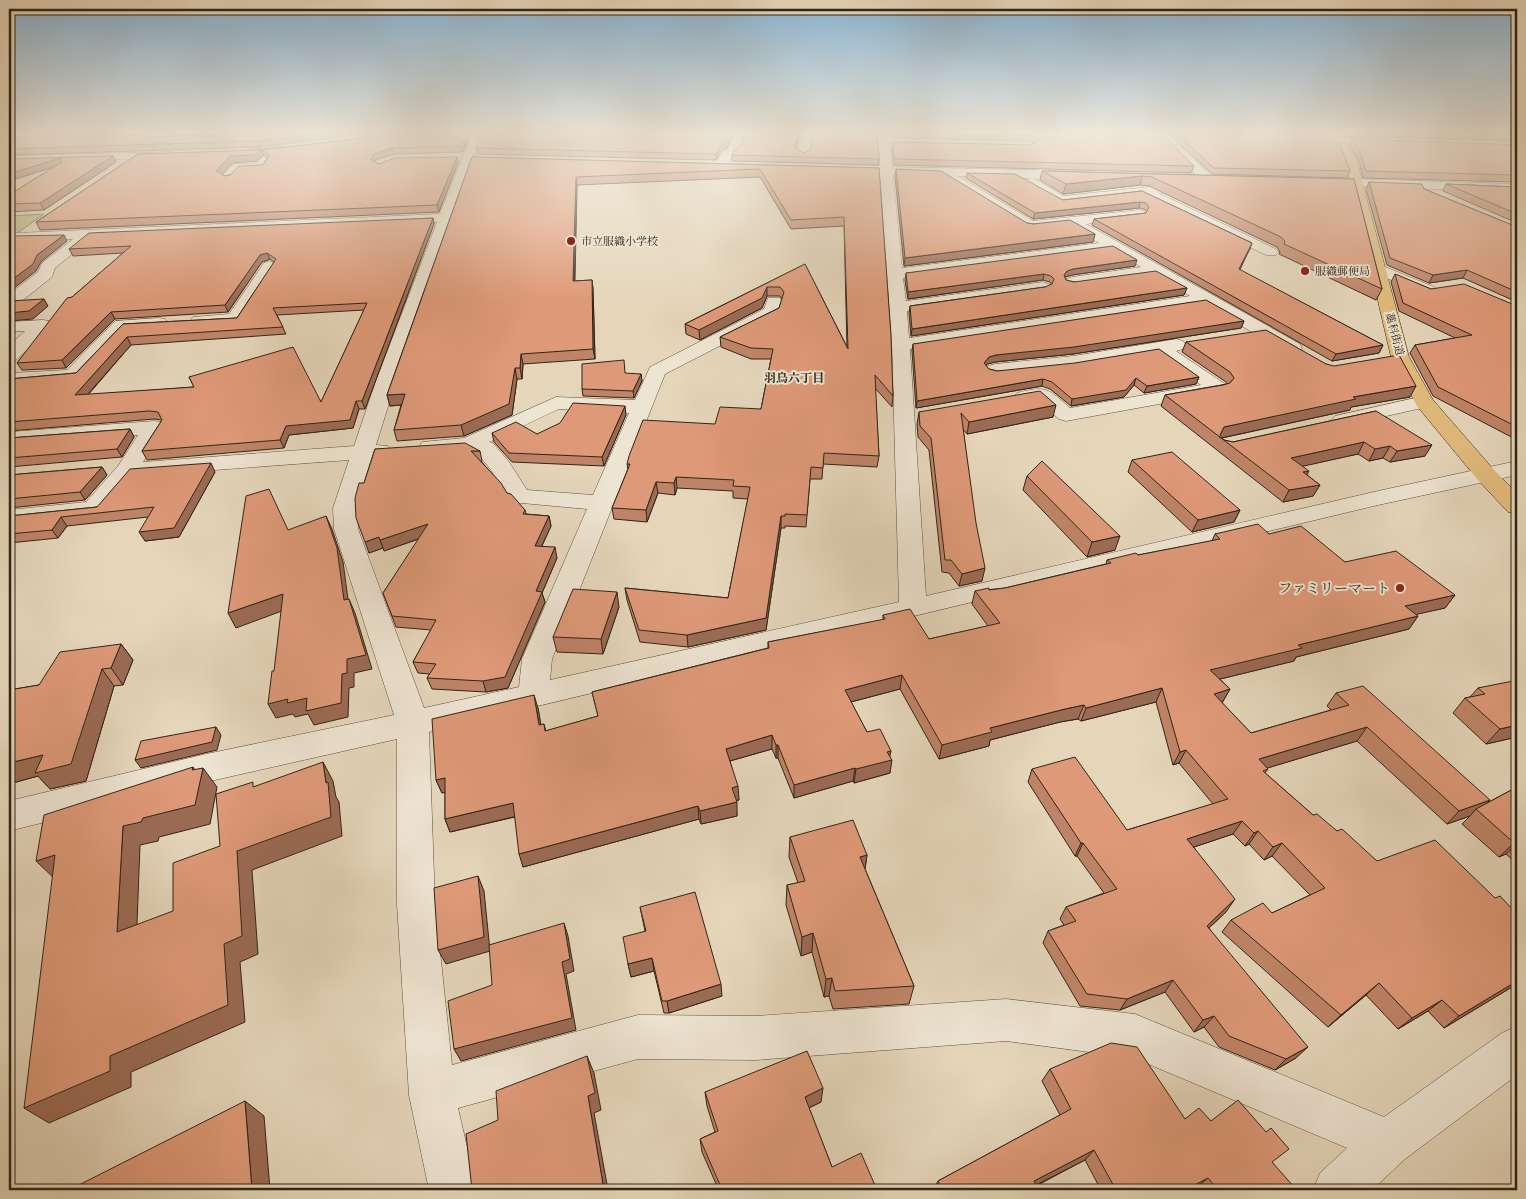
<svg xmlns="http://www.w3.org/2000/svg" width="1526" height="1199" font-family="'IM FELL Great Primer','Noto Serif JP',serif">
  <rect width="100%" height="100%" fill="#e5d6ba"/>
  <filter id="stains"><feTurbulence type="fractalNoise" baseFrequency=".004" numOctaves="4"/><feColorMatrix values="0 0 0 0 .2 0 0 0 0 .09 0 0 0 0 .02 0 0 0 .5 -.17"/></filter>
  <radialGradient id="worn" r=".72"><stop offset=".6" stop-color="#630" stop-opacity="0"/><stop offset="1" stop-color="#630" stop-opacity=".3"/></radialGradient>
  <polygon fill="#babc8c" stroke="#757052" points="44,214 9,239 9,216"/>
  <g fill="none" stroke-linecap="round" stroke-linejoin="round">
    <polygon fill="#6f7d79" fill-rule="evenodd" points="296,145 297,147 220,153 162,153 220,151"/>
    <g stroke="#5d5140" stroke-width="1">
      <g id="minor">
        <path d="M472,133H482L396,381L376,445L388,446L391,451L388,456L372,458L357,508L358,529L424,708L519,687L522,659L587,509L511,502L491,470L477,453L468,451L430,454L422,452L419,447L422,442L464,438L556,397L635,400L650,367L764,309L768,298H780L782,302L778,316L665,374L552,659L550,680L899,602L892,345L880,174L842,173L836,169L842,165L880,166L878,133H888L892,167L1036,170L1018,133H1028L1049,171H1078L1082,172L1084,175L1082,178L1045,179L958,176L1033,221L1139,210L1144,211L1146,214L1144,217L1139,218L1086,224L1300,344L1302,348L1300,352L1293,354L1286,352L1204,304L910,349L926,596L1378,491L1517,461V475L1378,505L429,732L435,904L452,1065L638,1015L756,1016L1006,999L1135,1014L1384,1117L1502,1033L1517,1026V1075L1405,1159L1372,1190H1313L1320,1173L1347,1148L1134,1058L1006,1041L756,1060L638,1059L458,1108L477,1190H429L409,1095L397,904V739L206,782L9,831V801L206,754L394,715L334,529L333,508L349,460L134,476L102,514L9,524V510L86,502L118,466L138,435L9,445V432L154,421L162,422L165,427L143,462L354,446L376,381L437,222L92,238L55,268L52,277L18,304H9V294L38,272L42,263L73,239L17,241L12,240L10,237L12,234L17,233L440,214ZM893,174L940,175L1026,229L1031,230L1069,225L1099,243L902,268ZM1112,250L1141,267L1072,277L1066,279L1064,282L1066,285L1072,287L1154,275L1190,296L909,338L907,311L1043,292L1049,290L1051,287L1049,284L1043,282L906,301L903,278ZM559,409L629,413L593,495L527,490L509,462L493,443L489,442Z"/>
        <polygon points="735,133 745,133 739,151 733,155 725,169 717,169 715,166 724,151 728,149"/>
        <polygon points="801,133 811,133 809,155 803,158 797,155"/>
        <polygon points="1155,133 1166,133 1210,175 1212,178 1210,181 1202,181"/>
        <polygon points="1421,133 1437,133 1463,142 1465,144 1463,146 1455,146 1422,135"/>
        <polygon points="1467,133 1481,133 1504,146 1502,148 1494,148"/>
        <polygon points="1338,138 1387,139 1393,142 1387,145 1334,143 1332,141 1334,139"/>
        <polygon points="274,148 280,151 264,170 241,171 231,180 227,181 221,177 234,164 257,163 270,149"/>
        <polygon points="172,152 176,153 178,155 176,157 9,163 9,156"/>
        <polygon points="1154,175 1177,185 1178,188 1177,191 1158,193 1276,249 1279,252 1276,255 1266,255 1141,195 1061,204 1025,182 1031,178 1035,179 1063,196 1158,186 1148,179"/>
        <polygon points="1326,178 1517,184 1517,192 1322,185 1320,182 1322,179"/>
        <polygon points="269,261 274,263 277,266 240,323 199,326 193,325 190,321 193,317 229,314 264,263"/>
        <polygon points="1378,264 1434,287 1436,290 1434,293 1422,293 1372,272 1370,269 1372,266"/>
        <polygon points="159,318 165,319 168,323 165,327 126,330 80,379 9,385 9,373 67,370 115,321"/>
        <polygon points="43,320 49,321 52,325 49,329 16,360 9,362 9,346 25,331 9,332 9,322"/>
        <path d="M1177,339L1183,341L1186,345L1183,349L1176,351L1225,384L1228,388L1225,392L1066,421L1059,419L1038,401L1024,403L1017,401L1014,397L1017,393C1047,385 1048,389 1070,408L1201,385L1156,354L1073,368L995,376L988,374L985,370L988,366L995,364L1073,356Z"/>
        <polygon points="1424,396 1431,398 1434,402 1431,406 1342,426 1335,424 1331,420 1335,416"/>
      </g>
    </g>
    <g stroke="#302518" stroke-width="1">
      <polygon id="highway" points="1324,133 1335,133 1348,147 1357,162 1409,357 1433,400 1494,470 1517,493 1517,514 1508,512 1478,480 1417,406 1391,357 1347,168 1339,150"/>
    </g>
    <use href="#minor" fill="#eee4d2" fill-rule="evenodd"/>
    <use href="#highway" fill="#e2bb7d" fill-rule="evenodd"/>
  </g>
  <g fill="#bf8467" stroke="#302518" fill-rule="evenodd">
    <polygon points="9,133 146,136 147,137 285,133 259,147 9,155 9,156"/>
    <polygon points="404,133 471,133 463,152 394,154 375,160 374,162 379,164 457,157 458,163 439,212 40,230 36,222 138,154 263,156 256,161 233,163 222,174 225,176 263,165 267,158 264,156 262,150"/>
    <polygon points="480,133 531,133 530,135 532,136 537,133 733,133 727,148 722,150 716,160 478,154 476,148"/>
    <polygon points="889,133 1161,133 1194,166 1191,173 894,165 892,148 893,142 1031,145 1033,143 1030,141 891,138"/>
    <polygon points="1168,133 1329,133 1350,171 1347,178 1212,174"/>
    <polygon points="1337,133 1517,133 1517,142 1517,141 1341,136"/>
    <polygon points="1352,139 1517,145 1517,182 1363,178 1359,161 1349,145"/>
    <polygon points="741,145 796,149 804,153 879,159 878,165 732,161 732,155"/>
    <polygon points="113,156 116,162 44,210 9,212 9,195 54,167 9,181 9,159"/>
    <polygon points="472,157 879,168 893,396 892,407 875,388 879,456 877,467 823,464 822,479 810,479 806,527 785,526 785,528 781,528 766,630 688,647 640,642 627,600 625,588 728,598 748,499 733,498 733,491 677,488 675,495 658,493 647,522 614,519 612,508 628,470 627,464 715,424 761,409 771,359 751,359 721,347 720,337 779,308 782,299 780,296 767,296 762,308 700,340 686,334 685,324 805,264 847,347 844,226 791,229 760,177 577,185 575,281 592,280 593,289 595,359 523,364 522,379 517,379 512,415 464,436 397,441 394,430 401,405 390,406 387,395"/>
    <polygon points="896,169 1027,223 1095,234 1093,242 904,266 895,176"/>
    <polygon points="1042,171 1354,179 1382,289 1376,300 1279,254 1280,252 1277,247 1149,186 1140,185 1063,194 1040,180"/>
    <polygon points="967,173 1063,200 1142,191 1252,243 1240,270 1383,345 1379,353 1332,361 1092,225 1094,219 1146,213 1147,212 1144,209 1139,208 1033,219 966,178"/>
    <polygon points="1369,182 1424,189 1517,227 1517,302 1463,278 1429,283 1387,265 1366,189"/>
    <polygon points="1446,184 1517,187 1517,223 1443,191"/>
    <path d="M433,218L434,224L365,409H359L353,428L289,435L284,448L147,460L142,451L162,420L154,419L9,431V379L76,373L123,324L237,318L274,262L270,259L262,262L228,312L115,319L66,368L22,370L17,363L72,297L123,253L73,256L69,249ZM364,310L321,402L189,377L194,387L88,395L131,345L286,334L277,315Z"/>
    <polygon points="1135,266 1072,275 1065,277 1066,280 1074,282 1187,288 1184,295 911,336 909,313 910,306 1045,287 1052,285 1050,282 1043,280 908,299 905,280 906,273"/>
    <polygon points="1395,274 1431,289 1517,306 1517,440 1433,396 1410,353 1415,345 1455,338 1399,311 1391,282"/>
    <polygon points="1244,321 1241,328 1073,354 995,362 987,364 986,366 989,369 997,371 1199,377 1196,384 1144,393 1134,385 1124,397 1071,406 1050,389 1042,386 916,408 912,351 913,344"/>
    <polygon points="1186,342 1326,364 1410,397 1351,407 1350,410 1222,438 1224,440 1233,442 1376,411 1425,456 1390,462 1383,458 1369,461 1358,454 1302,466 1307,475 1320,485 1313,496 1283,502 1161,406 1165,395 1227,384 1226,382 1182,352"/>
    <polygon points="641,374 642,381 634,398 583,396 582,389"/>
    <polygon points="919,412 1053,417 967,434 963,429 982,581 959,586 949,573 942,572 929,450 918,437 917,424"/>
    <polygon points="626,415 604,466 512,462 494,442 492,433 537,434"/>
    <polygon points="130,429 134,437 122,457 9,467 9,438"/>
    <polygon points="375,449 480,451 482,461 481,461 507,493 525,510 526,514 549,516 551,526 542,546 557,558 542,593 545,602 508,688 486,692 432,689 427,678 430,674 418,673 413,662 431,630 396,627 383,593 419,539 384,551 383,548 369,553 364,483"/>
    <polygon points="1132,460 1240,510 1234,522 1192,532 1128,472"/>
    <polygon points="102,467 107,475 85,500 9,508 9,475"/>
    <polygon points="215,472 179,537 145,541 148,517 67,526 58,538 9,543 9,516 97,507"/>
    <polygon points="1027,476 1115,550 1087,557 1023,490"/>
    <polygon points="1215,534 1269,534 1345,562 1455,595 1445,608 1416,614 1418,616 1409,629 1296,657 1294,661 1220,679 1230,689 1222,703 1251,733 1331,710 1327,706 1336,693 1487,803 1517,787 1517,864 1506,854 1499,857 1462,824 1470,816 1447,824 1357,741 1267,768 1268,769 1265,773 1313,815 1337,831 1377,861 1495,898 1517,914 1517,984 1444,1028 1428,1011 1398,1029 1366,995 1328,1027 1222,932 1231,920 1272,913 1310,895 1272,856 1264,860 1249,844 1245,846 1233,834 1194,847 1226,912 1209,928 1296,1058 1275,1070 1219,1047 1204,1027 1194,1032 1165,992 1120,1010 1080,1006 1043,943 1048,931 1064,925 1060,919 1066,907 1104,893 1077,856 1075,856 1028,782 1032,769 1127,830 1213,804 1179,763 1173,765 1156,702 1081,721 1078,719 1060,722 990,740 989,746 939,759 900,689 851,702 867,732 890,757 890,773 854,783 853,781 794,798 778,758 776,758 772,749 730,761 739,800 736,800 737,816 701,824 699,819 523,867 515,817 450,832 445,819 445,792 442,793 436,780 538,708 541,725 544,724 546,731 598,716 592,692 768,648 768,642 883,620 883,615 929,639 988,626 972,604 975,591 1005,588 1106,564 1107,560 1138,555 1212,541"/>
    <polygon points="619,607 603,654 557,652 553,637"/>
    <polygon points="121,644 133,660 123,685 114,686 86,781 50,789 38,776 9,784 9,690 39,685"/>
    <polygon points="1517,685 1517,737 1486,744 1453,713 1465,698 1470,697 1478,688"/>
    <polygon points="790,837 867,855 865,869 914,986 909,1004 833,1009 829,996 824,997 812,952 801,956 786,905 787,885 798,883 789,857"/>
    <polygon points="640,907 722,996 669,1013 664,1013 654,971 631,977 628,964 645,931"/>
    <polygon points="1050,1069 1185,1119 1211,1121 1272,1162 1289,1190 1198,1190 1196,1188 1191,1190 1101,1190 1085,1160 1036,1186 1038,1190 933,1190 938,1181 1060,1115 1042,1081"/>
    <polygon points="705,1092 821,1102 809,1108 832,1167 717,1186 702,1152 700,1139 715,1132 707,1106"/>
  </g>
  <g fill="#9b6b54" stroke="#302518">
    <polygon points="321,133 372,133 259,147 257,141"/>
    <polygon points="467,133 471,133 463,152 461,146"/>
    <polygon points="730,133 733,133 727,148 722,150 716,160 716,154"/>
    <polygon points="798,133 799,133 795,155 795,148"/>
    <polygon points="392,148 394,154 375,160 372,164 371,158 374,154"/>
    <polygon points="261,150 263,156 256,161 233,163 219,177 216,171 230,156"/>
    <polygon points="113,156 116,162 44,210 40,203"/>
    <polygon points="457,157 458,163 439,212 437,205"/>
    <polygon points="60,158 63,164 9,181 9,174"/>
    <polygon points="1142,176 1140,185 1063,194 1066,184"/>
    <polygon points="576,177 577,185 574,291 573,281"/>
    <polygon points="1140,202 1139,208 1033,219 1035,213"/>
    <polygon points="433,218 434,224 365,409 362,401"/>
    <polygon points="1095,234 1093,242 904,266 905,258"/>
    <polygon points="64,235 67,241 41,262 36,271 9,292 9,282 37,255"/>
    <polygon points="1252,243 1250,249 1236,276 1239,269"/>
    <polygon points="267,253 270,259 262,262 228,312 225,305 260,255"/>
    <polygon points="1137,260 1135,266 1072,275 1065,277 1064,275 1067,271 1073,269"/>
    <polygon points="1467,270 1463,278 1429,283 1433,275"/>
    <polygon points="1044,274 1043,280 908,299 908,292"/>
    <polygon points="592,280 593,289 595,359 593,349"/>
    <polygon points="767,287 767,296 762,308 700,340 699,330"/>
    <polygon points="1187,288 1184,295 911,336 912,329"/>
    <polygon points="44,299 48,306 33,319 9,321 9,313"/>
    <polygon points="111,312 115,319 66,368 62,360"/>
    <polygon points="1244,321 1241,328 1073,354 995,362 987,364 983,370 984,363 989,357 996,355"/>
    <polygon points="11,326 15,333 9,339 9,328"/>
    <polygon points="127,337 131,345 80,403 75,395"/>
    <polygon points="1383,345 1379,353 1332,361 1336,354"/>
    <polygon points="521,354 523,364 522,379 520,368"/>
    <polygon points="515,368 517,379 512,415 464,436 461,425"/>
    <polygon points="641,374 642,381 634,398 633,391"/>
    <polygon points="1199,377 1196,384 1144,393 1147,386"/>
    <polygon points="1136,378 1134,385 1124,397 1071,406 1072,399"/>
    <polygon points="1043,379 1042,386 916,408 917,401"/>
    <polygon points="1416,386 1410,397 1351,407 1350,410 1221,438 1219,437 1224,427 1353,397"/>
    <polygon points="405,394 408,404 390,406 387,395"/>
    <polygon points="356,401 359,409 353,428 289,435 284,448 280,440 286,426"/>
    <polygon points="1056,405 1053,417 967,434 969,422"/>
    <polygon points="625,406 626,415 604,466 602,457"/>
    <polygon points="130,429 134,437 122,457 117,449"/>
    <polygon points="1364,442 1358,454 1286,470 1291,458"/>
    <polygon points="1432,445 1425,456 1390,462 1397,451"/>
    <polygon points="1390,446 1383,458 1369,461 1375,449"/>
    <polygon points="211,463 215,472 179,537 145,541 139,532"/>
    <polygon points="102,467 107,475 85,500 80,492"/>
    <polygon points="1309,471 1303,483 1303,472"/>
    <polygon points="676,477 677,488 675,495 674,483"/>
    <polygon points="656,482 658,493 647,522 646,510"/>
    <polygon points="1320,485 1313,496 1283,502 1289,490"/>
    <polygon points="1240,510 1234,522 1192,532 1198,520"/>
    <polygon points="326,516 332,529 343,562 350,614 344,600"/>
    <polygon points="549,516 551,526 537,556 535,546"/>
    <polygon points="781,516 781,528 766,630 688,647 687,635 766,618"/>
    <polygon points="61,517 67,526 58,538 52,530"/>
    <polygon points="428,524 432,534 384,551 380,540"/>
    <polygon points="1120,536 1115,550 1087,557 1092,542"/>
    <polygon points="379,537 383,548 369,553 365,542"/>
    <polygon points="555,547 557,558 542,593 545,602 508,688 486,692 483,681 536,591"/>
    <polygon points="985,568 982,581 959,586 962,574"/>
    <polygon points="617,592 619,607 603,654 601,639"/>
    <polygon points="283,594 290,608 236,628 228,613"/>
    <polygon points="1455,595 1445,608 1396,619 1405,606"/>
    <polygon points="349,599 355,613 372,669 354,673 354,687 349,688 348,717 314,725 308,714 295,717 293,714 276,718 268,704 342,674"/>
    <polygon points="1418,616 1409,629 1296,657 1294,661 1204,683 1210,670 1298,645"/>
    <polygon points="121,644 133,660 123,685 111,668"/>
    <polygon points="102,669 114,686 86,781 50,789 38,776 9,784 9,763 43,755"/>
    <polygon points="902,675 900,689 843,704 845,690"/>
    <polygon points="1162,688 1156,702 1081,721 1086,708"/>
    <polygon points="1230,689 1222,703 1214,694"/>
    <polygon points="534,695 538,708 543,738 539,725"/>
    <polygon points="1084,705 1078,719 1060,722 990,740 989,746 939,759 942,745 990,728 1065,709"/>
    <polygon points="1517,725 1517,737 1486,744 1500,729"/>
    <polygon points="216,727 221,735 217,750 141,768 135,760"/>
    <polygon points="1367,727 1357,741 1251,773 1259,759"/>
    <polygon points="772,735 772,749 726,762 726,749"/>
    <rect x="776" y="745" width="2" height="13"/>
    <polygon points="1186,750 1179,763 1173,765 1180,752"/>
    <polygon points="891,751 889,760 892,760 890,773 854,783 856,769 887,752"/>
    <polygon points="323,762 333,781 336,797 339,802 342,836 252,870 258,954 240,962 245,1022 131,1072 131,1087 49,1123 24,1108 110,1056 224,944 237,851 326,783"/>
    <polygon points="193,767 201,778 203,768 217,787 210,824 159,837 158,841 140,845 136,950 117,932 123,826 143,818 192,770"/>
    <polygon points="855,768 853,781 794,798 794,785"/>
    <polygon points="445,778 451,791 442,793 436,780"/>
    <polygon points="738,786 739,800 732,801 732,788"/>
    <polygon points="1490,800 1479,811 1476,809 1470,816 1447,824 1459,811"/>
    <polygon points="737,802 737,816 701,824 700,811"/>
    <polygon points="513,803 517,816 450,832 445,819"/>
    <polygon points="698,806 699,819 523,867 519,854"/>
    <polygon points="1242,821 1233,834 1179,852 1187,839"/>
    <polygon points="1258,831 1249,844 1245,846 1254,833"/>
    <polygon points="1517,841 1517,844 1506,854 1499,857 1514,843"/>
    <polygon points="1081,843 1083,843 1077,856 1075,856"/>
    <polygon points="1282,843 1272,856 1264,860 1273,847"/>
    <polygon points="55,855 56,880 36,861"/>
    <polygon points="867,855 864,875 860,857"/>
    <polygon points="478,876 484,891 490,951 446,964 438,950"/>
    <polygon points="1235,899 1226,912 1198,938 1207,926"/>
    <polygon points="564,923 568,936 574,971 566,974 576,1030 461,1061 454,1049 562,962"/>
    <polygon points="813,933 812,952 801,956 802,937"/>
    <polygon points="652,958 654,971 631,977 628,964"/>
    <polygon points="832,978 829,996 824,997 826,979"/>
    <polygon points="1173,980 1165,992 1120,1010 1127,999"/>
    <polygon points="1517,981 1517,984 1444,1028 1459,1016"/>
    <polygon points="1379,983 1366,995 1328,1027 1341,1015"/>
    <polygon points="721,984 722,996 669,1013 667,1001"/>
    <polygon points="1442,1000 1428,1011 1398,1029 1412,1018"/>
    <polygon points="1214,1016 1204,1027 1194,1032 1203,1020"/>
    <polygon points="1308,1047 1296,1058 1275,1070 1286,1059"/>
    <polygon points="587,1056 594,1073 601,1110 594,1113 608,1190 604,1190 588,1096"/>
    <polygon points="823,1088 821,1102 804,1110 805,1097"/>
    <polygon points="245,1101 264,1116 270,1190 252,1190"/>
    <polygon points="1094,1150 1085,1160 1026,1190 1034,1181"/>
    <polygon points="1208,1178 1196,1188 1191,1190 1185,1190"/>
  </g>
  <g fill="#de9978" stroke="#302518" fill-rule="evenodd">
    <polygon points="9,133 93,133 146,136 145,137 289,133 321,133 257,141 9,149"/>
    <polygon points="404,133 467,133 461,146 392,148 374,154 371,158 371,160 379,164 394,158 457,157 437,205 36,222 138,154 261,150 254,155 230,156 216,171 225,176 230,175 239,166 263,165 270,155 262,150"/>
    <polygon points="480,133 527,133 532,136 537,133 730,133 726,141 722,144 716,154 476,148"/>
    <polygon points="745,133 798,133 795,148 804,153 811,149 813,133 877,133 879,159 732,155 734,150 741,145"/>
    <polygon points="939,133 1161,133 1194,166 894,159 893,142 1031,145 1039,139 1031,135"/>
    <polygon points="1176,133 1329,133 1340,145 1350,171 1214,168"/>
    <polygon points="1450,133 1517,133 1517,135"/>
    <polygon points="1352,139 1517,145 1517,175 1366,171 1361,155"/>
    <polygon points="113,156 40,203 9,204 9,195 62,162 60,158 9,174 9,159"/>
    <polygon points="472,157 879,168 891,335 893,396 875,375 879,456 824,453 823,468 811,467 807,515 785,514 785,516 781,516 766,618 687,635 639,630 625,588 728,598 750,487 733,486 734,480 676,477 674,483 656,482 646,510 612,508 630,464 627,464 629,456 643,420 715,424 720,407 761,409 773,349 751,348 720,337 779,308 784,292 780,287 767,287 762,298 699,330 685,324 805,264 848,349 844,217 791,220 760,169 576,177 573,281 592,280 593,349 521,354 520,368 515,368 509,404 461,425 394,430 405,394 387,395"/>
    <polygon points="896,169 941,171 1027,223 1033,224 1070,220 1095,234 905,258"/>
    <polygon points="1042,171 1354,179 1382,289 1284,244 1285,241 1281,237 1152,177 1142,176 1066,184"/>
    <polygon points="967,173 1015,174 1063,200 1142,191 1252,243 1239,269 1383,345 1336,354 1094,219 1146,213 1149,207 1146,203 1140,202 1035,213"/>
    <polygon points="1369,182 1422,184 1424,189 1517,227 1517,292 1467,270 1433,275 1390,258"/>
    <polygon points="1446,184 1517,187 1517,214"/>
    <path d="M433,218L362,401H356L350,420L286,426L280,440L142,451L162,420L158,412L149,411L9,422V379L76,373L123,324L237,318L276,259L267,253L260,255L225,305L111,312L62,360L17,363L67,298L72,297L131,246L69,249L89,233ZM367,303L321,402L293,347L189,377L194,387L75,395L127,337L283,327L273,308Z"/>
    <polygon points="64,235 37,255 33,264 9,282 9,239 13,236"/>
    <polygon points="1113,246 1137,260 1073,269 1067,271 1064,275 1066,280 1074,282 1156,271 1187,288 912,329 910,306 1045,287 1052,284 1054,279 1051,276 1044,274 908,292 906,273"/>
    <polygon points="1395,274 1431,289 1464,284 1517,306 1517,427 1438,387 1415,345 1472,335 1403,303"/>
    <polygon points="44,299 29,311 9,313 9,301"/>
    <polygon points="1206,300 1244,321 1074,347 996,355 989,357 984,363 989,369 997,371 1075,363 1159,349 1199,377 1147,386 1136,378 1126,390 1072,399 1052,382 1043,379 917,401 913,344"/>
    <polygon points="1266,330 1326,364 1334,366 1399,355 1416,386 1353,397 1356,399 1224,427 1220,435 1224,440 1233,442 1376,411 1432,445 1397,451 1390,446 1375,449 1364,442 1291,458 1309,471 1303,472 1320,485 1289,490 1165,395 1223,385 1230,383 1234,378 1230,372 1186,342"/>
    <polygon points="624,360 625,373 641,374 633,391 582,389 582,364"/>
    <polygon points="1040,391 1056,405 969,422 961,413 976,523 985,568 962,574 951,560 945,560 931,438 920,426 919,412"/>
    <polygon points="573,403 625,406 602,457 509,453 492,433 516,422 537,434 560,423"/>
    <polygon points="130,429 117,449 9,458 9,438"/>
    <polygon points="465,443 480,451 471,451 501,483 507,493 511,494 525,510 523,514 549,516 535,546 555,547 536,591 542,592 505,677 483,681 427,678 436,664 413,662 436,620 392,616 383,593 428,524 380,540 379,537 365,542 356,518 355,498 359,483 364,483 375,449"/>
    <polygon points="1172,452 1240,510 1198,520 1132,460"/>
    <polygon points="1042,461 1120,536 1092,542 1027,476"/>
    <polygon points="211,463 174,528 139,532 154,507 61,517 52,530 9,534 9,516 97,507 130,469"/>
    <polygon points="102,467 80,492 9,499 9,475"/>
    <polygon points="269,489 288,530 326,516 337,548 344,600 349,599 366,655 347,659 347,673 342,674 341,703 306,711 307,698 287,703 288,699 268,704 272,671 274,671 283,594 228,613 246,496"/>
    <polygon points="1258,524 1269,534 1301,526 1345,562 1396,551 1455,595 1405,606 1418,616 1298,645 1302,648 1210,670 1230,689 1214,694 1251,733 1349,705 1336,693 1363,686 1490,800 1459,811 1367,727 1259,759 1268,769 1263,771 1313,815 1317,814 1337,831 1342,829 1377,861 1435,840 1495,898 1500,896 1517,914 1517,981 1459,1016 1442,1000 1412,1018 1379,983 1341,1015 1231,920 1263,903 1272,913 1325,888 1282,843 1273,847 1258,831 1254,833 1242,821 1187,839 1235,899 1207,926 1308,1047 1286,1059 1229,1036 1214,1016 1203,1020 1173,980 1127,999 1087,994 1048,931 1076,921 1066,907 1117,889 1083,843 1081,843 1032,769 1075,757 1127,830 1228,799 1186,750 1180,752 1162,688 1086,708 1084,705 1065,709 990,728 992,732 942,745 902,675 845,690 867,732 880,729 891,751 887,752 892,760 856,769 855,768 794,785 778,745 776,745 772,735 726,749 738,786 732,788 737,802 700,811 698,806 519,854 513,803 445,819 445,778 436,780 432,719 534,695 539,725 544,724 545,731 598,716 592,692 769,648 768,642 885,619 883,615 910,609 929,639 1000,623 975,591 989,588 989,590 1005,588 1111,563 1107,560 1136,553 1138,555 1220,539 1215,534"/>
    <polygon points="573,589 617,592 601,639 553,637"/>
    <polygon points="121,644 111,668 102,669 71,764 35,773 43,755 9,763 9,690 39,685 60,652"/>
    <polygon points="1513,681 1517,685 1517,725 1500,729 1465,698 1485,694 1478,688"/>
    <polygon points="216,727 212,742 135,760 141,741"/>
    <polygon points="323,762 326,783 328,782 331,817 237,851 242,936 224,944 228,1005 110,1056 110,1071 24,1108 55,855 36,861 44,815 193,767 192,770 203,768 195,805 143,818 141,822 123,826 117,932 173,911 173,863 220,846 216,794 253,782 253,787"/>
    <polygon points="1517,787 1517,841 1514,843 1476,809"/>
    <polygon points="853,820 867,855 860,857 914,986 835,991 832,978 826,979 813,933 802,937 787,885 805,881 790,837"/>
    <polygon points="478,876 484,937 438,950 434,888"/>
    <polygon points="695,892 721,984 667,1001 662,1001 652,958 628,964 623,937 646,931 640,907"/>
    <polygon points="564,923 570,959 562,962 572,1018 454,1049 448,1001 492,985 489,945"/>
    <polygon points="1111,1043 1137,1047 1185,1119 1199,1108 1211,1121 1238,1100 1266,1132 1271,1128 1289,1149 1272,1162 1294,1187 1289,1190 1218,1190 1208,1178 1185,1190 1116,1190 1094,1150 1034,1181 1038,1190 942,1190 938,1181 1071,1109 1050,1069"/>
    <polygon points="807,1051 823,1088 805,1097 832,1167 861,1153 877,1190 710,1190 720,1185 700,1139 718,1131 705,1092"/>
    <polygon points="587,1056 595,1093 588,1096 604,1190 472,1190 466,1134 498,1120 496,1091"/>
    <polygon points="245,1101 252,1190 69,1190"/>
  </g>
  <linearGradient id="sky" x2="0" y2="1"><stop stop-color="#88b5d5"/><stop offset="0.44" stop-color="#f3ede0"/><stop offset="1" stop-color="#f3ede0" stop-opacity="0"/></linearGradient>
  <rect width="1526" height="301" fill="url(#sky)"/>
  <g fill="#8f2418" stroke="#eee4d2" stroke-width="2">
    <circle cx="571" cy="241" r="5"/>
    <circle cx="1305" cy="271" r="5"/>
    <circle cx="1400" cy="588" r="5"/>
  </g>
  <g text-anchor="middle" stroke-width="4" stroke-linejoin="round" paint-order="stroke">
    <g font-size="11" fill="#302518" stroke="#eee4d2" text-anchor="start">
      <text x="581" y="245">市立服織小学校</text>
      <text x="1315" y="275">服織郵便局</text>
    </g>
    <g font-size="11" fill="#302518" stroke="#eee4d2">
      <text transform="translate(1395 334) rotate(75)" y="4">藁科街道</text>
    </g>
    <g font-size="12" font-weight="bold" fill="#302518" stroke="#eee4d2">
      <text x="794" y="382">羽鳥六丁目</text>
    </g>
    <g font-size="14" fill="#302518" stroke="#eee4d2" text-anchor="end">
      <text x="1390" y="593">ファミリーマート</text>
    </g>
  </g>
  <rect width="1526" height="1199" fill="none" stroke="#e5d6ba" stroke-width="30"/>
  <rect x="10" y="10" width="1506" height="1179" fill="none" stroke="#302518" stroke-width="2.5"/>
  <rect x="15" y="15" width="1496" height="1169" fill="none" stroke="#302518"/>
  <rect width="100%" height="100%" filter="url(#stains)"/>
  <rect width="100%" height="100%" fill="url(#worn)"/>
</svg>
